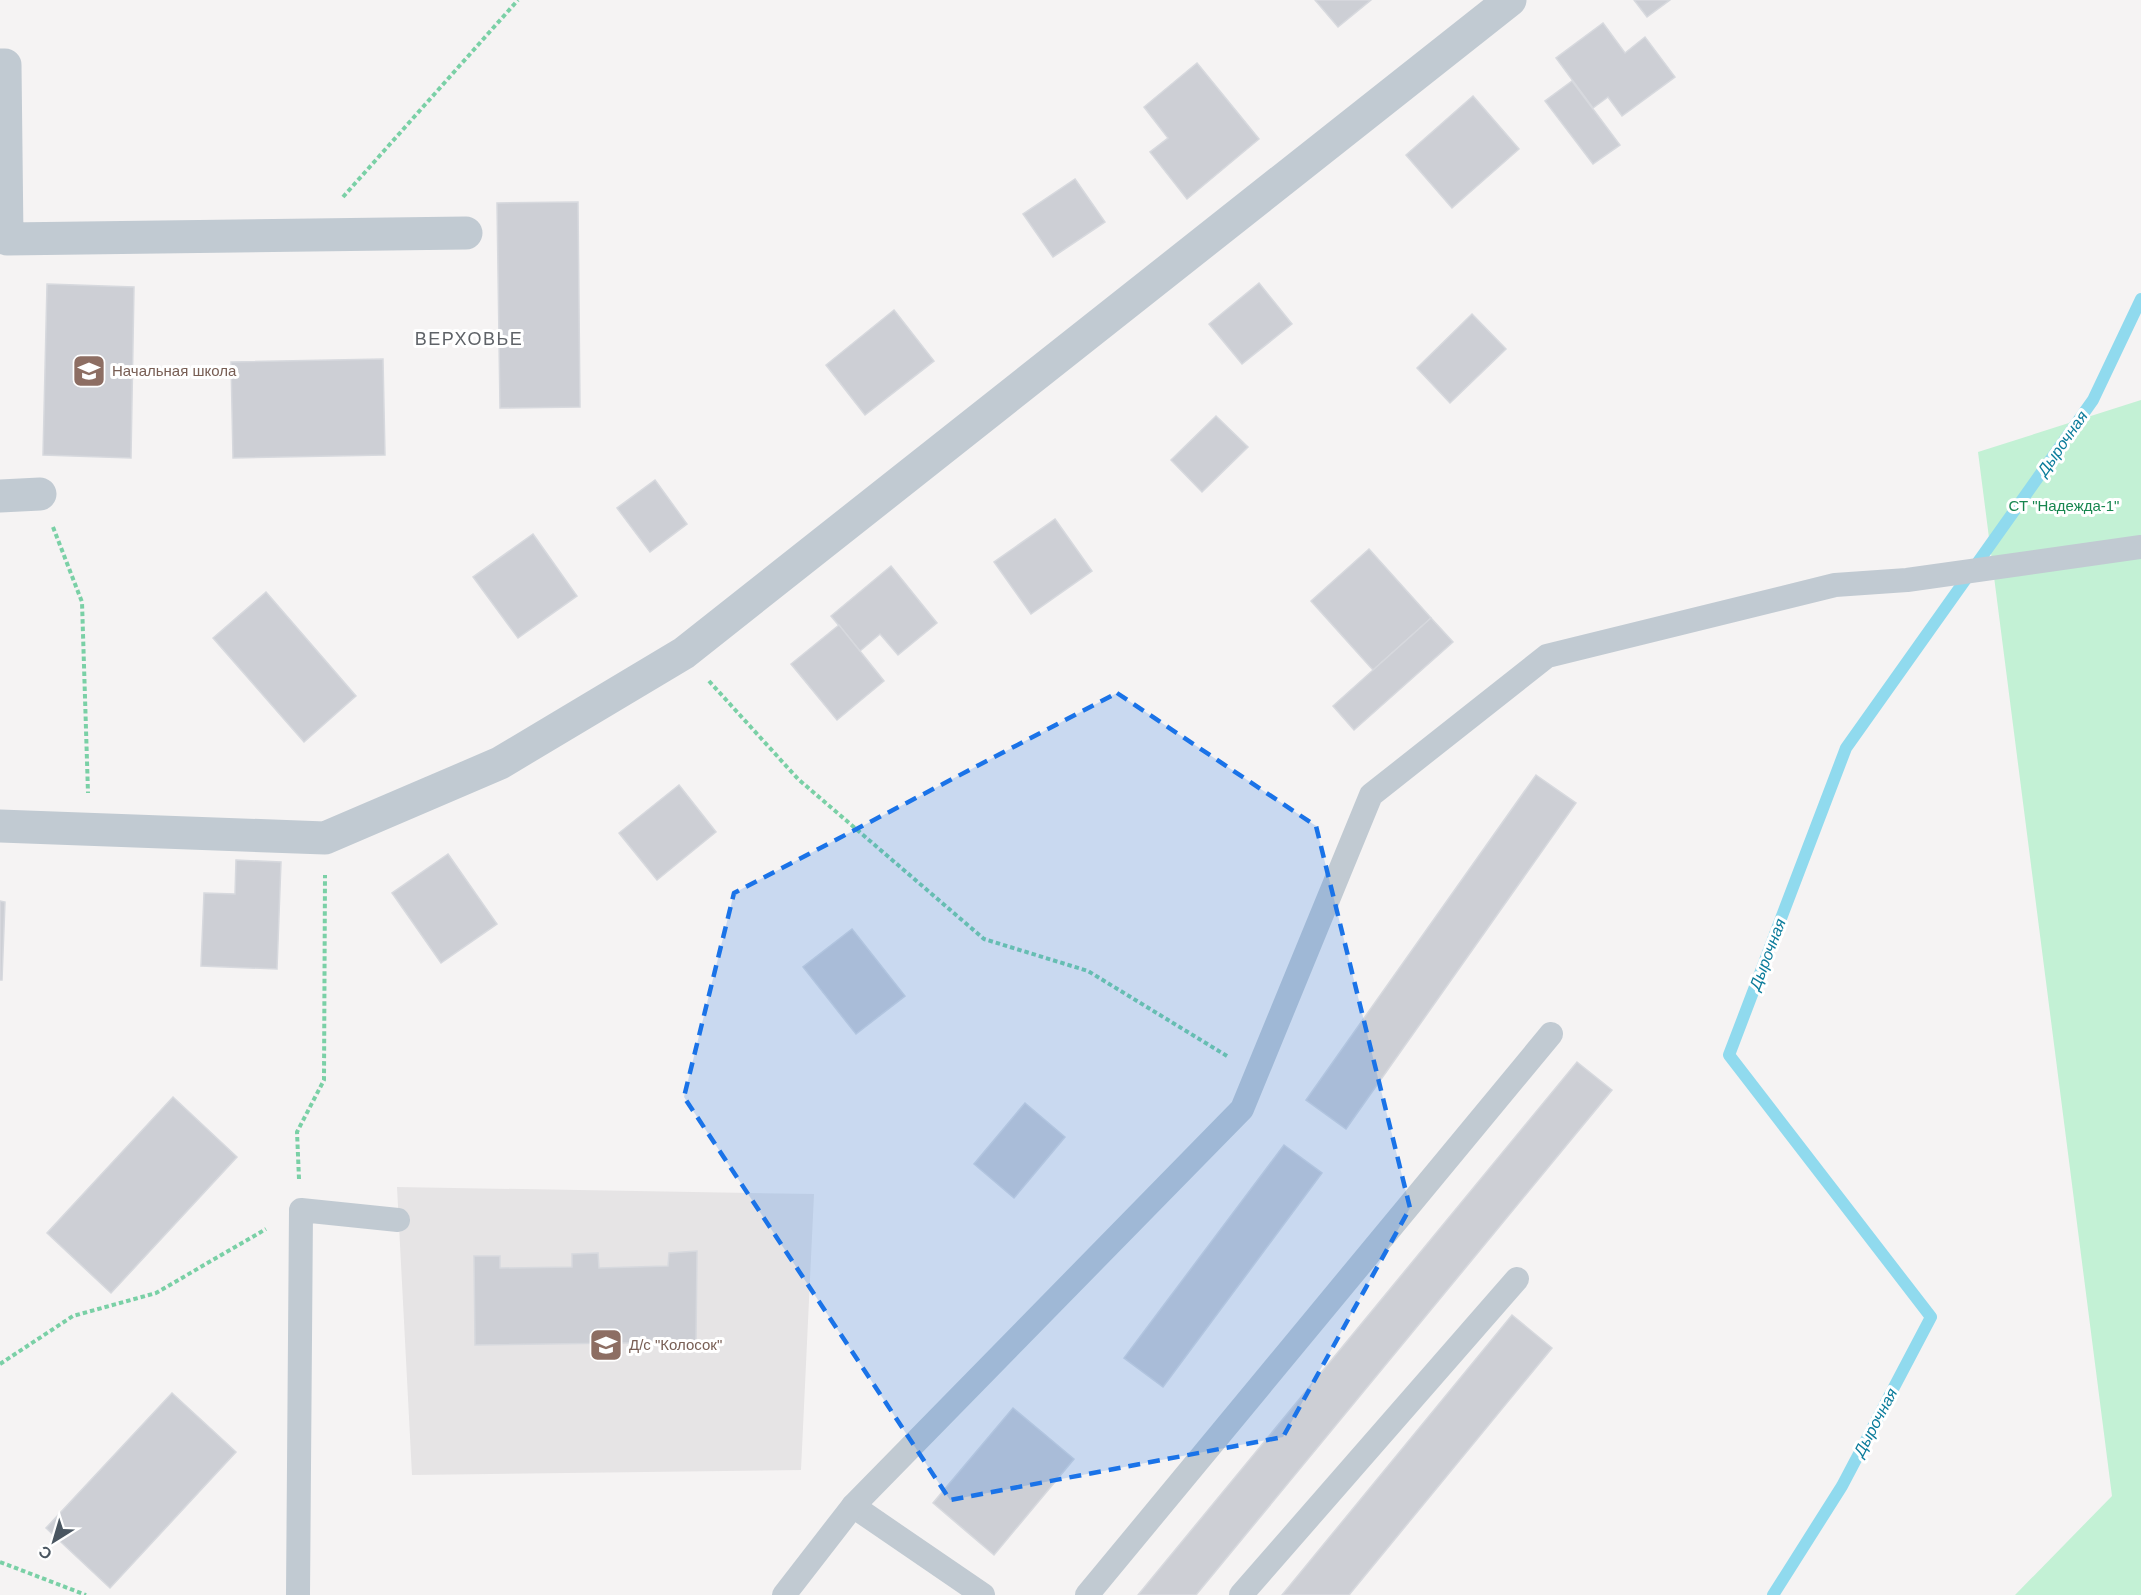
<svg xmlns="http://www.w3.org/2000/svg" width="2141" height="1595" font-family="Arial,sans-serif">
  <rect width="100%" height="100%" fill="#f5f3f3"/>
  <polygon fill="#e6e4e5" points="397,1187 814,1194 801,1470 412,1475"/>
  <polygon fill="#c3f1d5" points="2141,400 2141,1595 2015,1595 2112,1496 1978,452"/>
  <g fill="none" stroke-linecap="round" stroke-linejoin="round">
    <polyline stroke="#90daee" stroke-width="12" points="1773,1595 1842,1486 1931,1317 1729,1055 1846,748 2093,400 2141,299"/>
  </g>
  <g fill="#cdcfd5" stroke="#d7d9de" stroke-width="1.5">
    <polygon points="1315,0 1371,0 1338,27"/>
    <polygon points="1634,0 1670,0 1647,17"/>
    <polygon points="1603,23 1625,53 1645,37 1675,77 1622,116 1608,97 1593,108 1556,58"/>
    <polygon points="1197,63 1259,139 1187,199 1150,152 1168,138 1144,107"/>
    <polygon points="1572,81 1620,145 1593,164 1545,101"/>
    <polygon points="1473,96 1519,149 1452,208 1406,155"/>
    <polygon points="1075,179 1105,222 1053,257 1023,214"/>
    <polygon points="578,202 580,407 500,408 497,203"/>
    <polygon points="1259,283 1292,324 1242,364 1209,324"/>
    <polygon points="47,284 134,287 131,458 43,455"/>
    <polygon points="894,310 934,361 865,415 826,365"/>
    <polygon points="1472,314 1506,349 1450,403 1417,368"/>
    <polygon points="383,359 385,455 233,458 231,362"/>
    <polygon points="1216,416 1248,447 1202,492 1171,460"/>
    <polygon points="655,480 687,524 650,552 617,508"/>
    <polygon points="1055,519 1092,571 1031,614 994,562"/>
    <polygon points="533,534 577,596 518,638 473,577"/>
    <polygon points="1369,549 1431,618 1373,670 1311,601"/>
    <polygon points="891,566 937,623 898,655 880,634 860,651 831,616"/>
    <polygon points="266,592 356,696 304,742 213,638"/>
    <polygon points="1431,618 1453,642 1354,730 1333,706"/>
    <polygon points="839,625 884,681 837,720 791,664"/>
    <polygon points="1536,775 1576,803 1346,1129 1306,1100"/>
    <polygon points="679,785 716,832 657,880 619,833"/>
    <polygon points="448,854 497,924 441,963 392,893"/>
    <polygon points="236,860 281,862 277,969 201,966 204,893 235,894"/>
    <polygon points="0,901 5,902 2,980 0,980"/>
    <polygon points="852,929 905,996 856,1034 803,967"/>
    <polygon points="1577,1062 1612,1090 1196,1595 1138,1595"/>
    <polygon points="173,1097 237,1157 111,1293 47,1233"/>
    <polygon points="1025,1103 1065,1137 1014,1198 974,1164"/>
    <polygon points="1284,1145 1322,1173 1163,1387 1124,1358"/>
    <polygon points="697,1251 696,1342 475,1345 474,1256 500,1256 500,1268 572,1267 572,1254 598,1253 599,1268 668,1266 669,1253"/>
    <polygon points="1512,1315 1552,1348 1349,1595 1282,1595"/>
    <polygon points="172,1393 236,1452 110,1588 46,1528"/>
    <polygon points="1013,1408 1074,1459 994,1555 933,1503"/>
  </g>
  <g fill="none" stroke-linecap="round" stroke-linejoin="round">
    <g stroke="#7ad0a6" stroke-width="4" stroke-dasharray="4.5 3" stroke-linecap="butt">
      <polyline points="343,197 518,0"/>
      <polyline points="53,527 82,602 88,793"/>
      <polyline points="709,681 798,779 984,939 1088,971 1227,1056"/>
      <polyline points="299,1179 297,1132 324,1080 325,875"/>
      <polyline points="0,1364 73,1316 156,1293 266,1229"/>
      <polyline points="0,1562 86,1595"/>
    </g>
    <g stroke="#c1cad2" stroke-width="24">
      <polyline points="853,1506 983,1595"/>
      <polyline points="298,1595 301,1210 398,1220"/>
      <polyline points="784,1595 853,1506 1242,1109 1371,795 1547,656 1835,585 1907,580 2141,547"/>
      <polyline points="1087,1595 1551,1034"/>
      <polyline points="1241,1595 1517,1279"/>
    </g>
    <g stroke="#c1cad2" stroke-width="33">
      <polyline points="0,65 5,65 7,239 466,233"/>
      <polyline points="0,496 40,494"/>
      <polyline points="0,826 325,838 500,763 684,653 1510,0"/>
    </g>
  </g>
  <path fill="#1a73e8" fill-opacity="0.2" stroke="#1a73e8" stroke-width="4.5" stroke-dasharray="12 8" stroke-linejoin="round" d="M1117,693L1316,826L1410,1208L1283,1437L950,1500L684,1097L734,893Z"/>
  <defs>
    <g id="school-square" transform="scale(1.725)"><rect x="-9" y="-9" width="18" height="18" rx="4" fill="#8d6e63" stroke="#fff"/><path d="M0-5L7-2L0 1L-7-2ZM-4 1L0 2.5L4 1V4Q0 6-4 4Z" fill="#fff"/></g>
  </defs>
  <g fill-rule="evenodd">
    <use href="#school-square" x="89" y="371"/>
    <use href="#school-square" x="606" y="1345"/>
  </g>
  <g text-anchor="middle" stroke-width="6" stroke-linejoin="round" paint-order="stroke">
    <g font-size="15" fill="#785e54" stroke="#fff" text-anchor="start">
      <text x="112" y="376">Начальная школа</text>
      <text x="629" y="1350">Д/c "Колосок"</text>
    </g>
    <g font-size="15" fill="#17864f" stroke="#fff">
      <text x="2064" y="511">СТ "Надежда-1"</text>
    </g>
    <g font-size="16" font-style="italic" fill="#0c7c9b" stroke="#fff">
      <text transform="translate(2062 443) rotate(-55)" y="6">Дырочная</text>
      <text transform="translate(1767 954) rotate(-69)" y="6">Дырочная</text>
      <text transform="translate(1875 1422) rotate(-62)" y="6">Дырочная</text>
    </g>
    <g font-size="18" letter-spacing="1.5" fill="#5f6368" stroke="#fff">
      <text x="469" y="345">ВЕРХОВЬЕ</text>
    </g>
  </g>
  <g transform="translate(54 1541) rotate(217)" stroke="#ffffff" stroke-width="4.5" paint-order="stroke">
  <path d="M0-4.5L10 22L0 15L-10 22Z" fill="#4a5661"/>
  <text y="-9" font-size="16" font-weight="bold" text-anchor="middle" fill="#4a5661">С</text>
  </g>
</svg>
